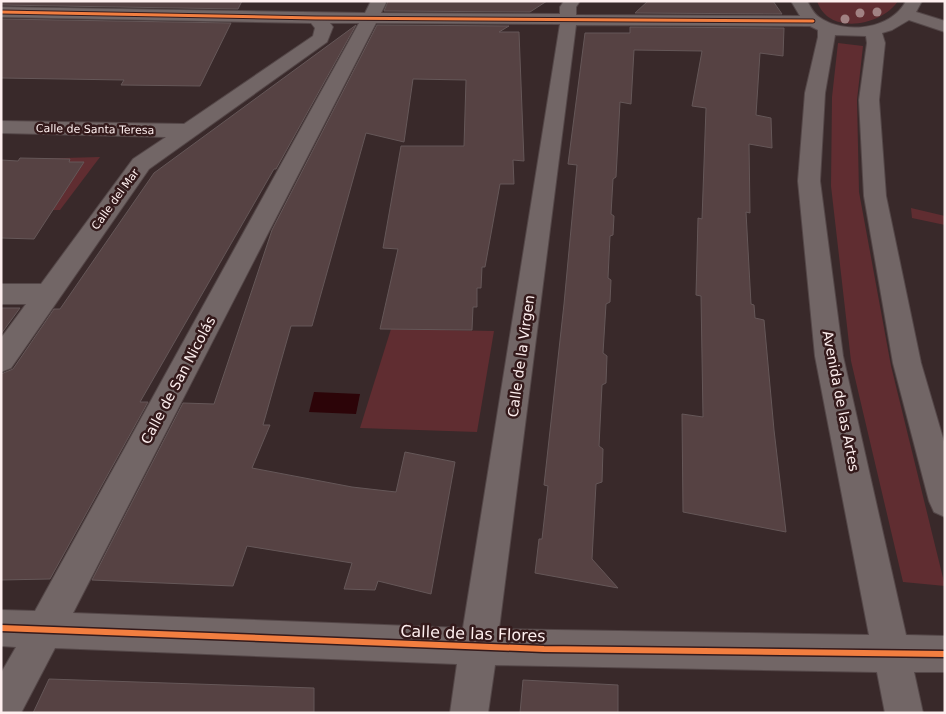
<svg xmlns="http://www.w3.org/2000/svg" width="946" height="714" font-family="'DejaVu Sans',sans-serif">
  <rect width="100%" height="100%" fill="#39292a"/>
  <g fill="#602d31">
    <path d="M817,1H898C882,26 828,36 817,1Z"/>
    <polygon points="838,43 863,46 857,100 859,192 891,366 945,586 903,582 851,361 831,186 832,97"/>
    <polygon points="100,157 60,210 1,211 28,159"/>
    <polygon points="911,208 945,216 945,225 912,218"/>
    <polygon points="391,329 494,331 477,432 360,428"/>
  </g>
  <polygon fill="#2c0408" points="314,392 360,394 356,414 309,412"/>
  <g fill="#564243" stroke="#655758">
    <polygon points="1,1 242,1 238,9 1,5"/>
    <polygon points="388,1 547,1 530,12 384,11"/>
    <polygon points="648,1 773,1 782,14 635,13"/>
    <polygon points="1,19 231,23 200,86 121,85 124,80 1,78"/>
    <polygon points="356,25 276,169 274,169 140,402 148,402 50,579 1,580 1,374 13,369 54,309 60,309 154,173"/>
    <polygon points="377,25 509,26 499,32 519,32 524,161 513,160 514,184 500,184 485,267 482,267 481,288 477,288 477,307 473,307 472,330 380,329 398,249 383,248 401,146 464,146 466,80 413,79 404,142 366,133 312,326 291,326 263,425 270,425 252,468 352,487 396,492 405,452 455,462 431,594 378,581 375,590 344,589 352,563 247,546 233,586 92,580 183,403 214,404 272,230"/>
    <polygon points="630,27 784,28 783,56 760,53 756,115 771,118 772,148 749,144 750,213 746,212 751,304 754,305 755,318 764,320 774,430 786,532 683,512 682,414 703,417 701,296 696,295 698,218 702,219 706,108 692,106 702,51 634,50 631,104 620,102 616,177 613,179 611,214 614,216 613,235 610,236 608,278 611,280 610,302 606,304 603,353 607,356 606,383 602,385 599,446 603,449 602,482 596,484 592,559 618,588 535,573 539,539 542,539 548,486 544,485 564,304 577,165 568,164 585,33 630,33"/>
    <polygon points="20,158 70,159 69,162 84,162 34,239 1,238 1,160 18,161"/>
    <polygon points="1,308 20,308 1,334"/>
    <polygon points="49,679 314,688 314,713 33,713"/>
    <polygon points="523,680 618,685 618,713 520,713"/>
  </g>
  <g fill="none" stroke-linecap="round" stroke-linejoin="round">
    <g stroke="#544748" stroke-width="2">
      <path id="street" d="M371,1H385L386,3L381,13L560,14V7L564,1H580L576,7V15L800,16L791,1H807C811,7 813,13 819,17C844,35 891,30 906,1H922L916,12L945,21V32L909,20L892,30L882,33L885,43L879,100L886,196L921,363L945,445V517L934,512L929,501L893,363L864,196L859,100L867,43L866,36L835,35L825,93L820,181L843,356L906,635L945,636V672H914L923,713H885L877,672L495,665L488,713H450L457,664L55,648L21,713H1V673L16,647L1,646V610L35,611L359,23H330L333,27L327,42L149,169L11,368L1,372V338L26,304H1V284H41L133,159L166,137L1,133V121L184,124L313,36L315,28L311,23L1,17V7L365,13ZM376,23L560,24L463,628L73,613ZM576,25L810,26L818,30V37L805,93L798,181L815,356L869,635L499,629Z"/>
    </g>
    <use href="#street" fill="#726666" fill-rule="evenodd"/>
    <g stroke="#341a1b" stroke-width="5">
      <polyline id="cycleway-far1" points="1,12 316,18 813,21"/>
    </g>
    <g stroke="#341a1b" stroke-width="9">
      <polyline id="cycleway" points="1,628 544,649 945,654"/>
    </g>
    <use href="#cycleway-far1" stroke="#f27e40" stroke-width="3"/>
    <use href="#cycleway" stroke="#f27e40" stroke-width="6"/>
  </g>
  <g fill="#a18283">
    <circle cx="877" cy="12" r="4.5"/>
    <circle cx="860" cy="13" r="4.5"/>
    <circle cx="845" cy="19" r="4.5"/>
  </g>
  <g text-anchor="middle" stroke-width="5" stroke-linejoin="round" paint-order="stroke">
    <g font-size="11" fill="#feefef" stroke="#341a1b">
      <text transform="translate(95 129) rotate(1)" y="4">Calle de Santa Teresa</text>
      <text transform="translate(115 199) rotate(-54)" y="4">Calle del Mar</text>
    </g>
    <g font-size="14" fill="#feefef" stroke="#341a1b">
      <text transform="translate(521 356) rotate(-82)" y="5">Calle de la Virgen</text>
      <text transform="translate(178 380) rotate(-62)" y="5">Calle de San Nicolás</text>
      <text transform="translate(841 401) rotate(79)" y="5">Avenida de las Artes</text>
    </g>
    <g font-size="16" fill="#feefef" stroke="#341a1b">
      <text transform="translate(473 633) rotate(2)" y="6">Calle de las Flores</text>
    </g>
  </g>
  <rect width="946" height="714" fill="none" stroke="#feefef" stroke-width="5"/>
</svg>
